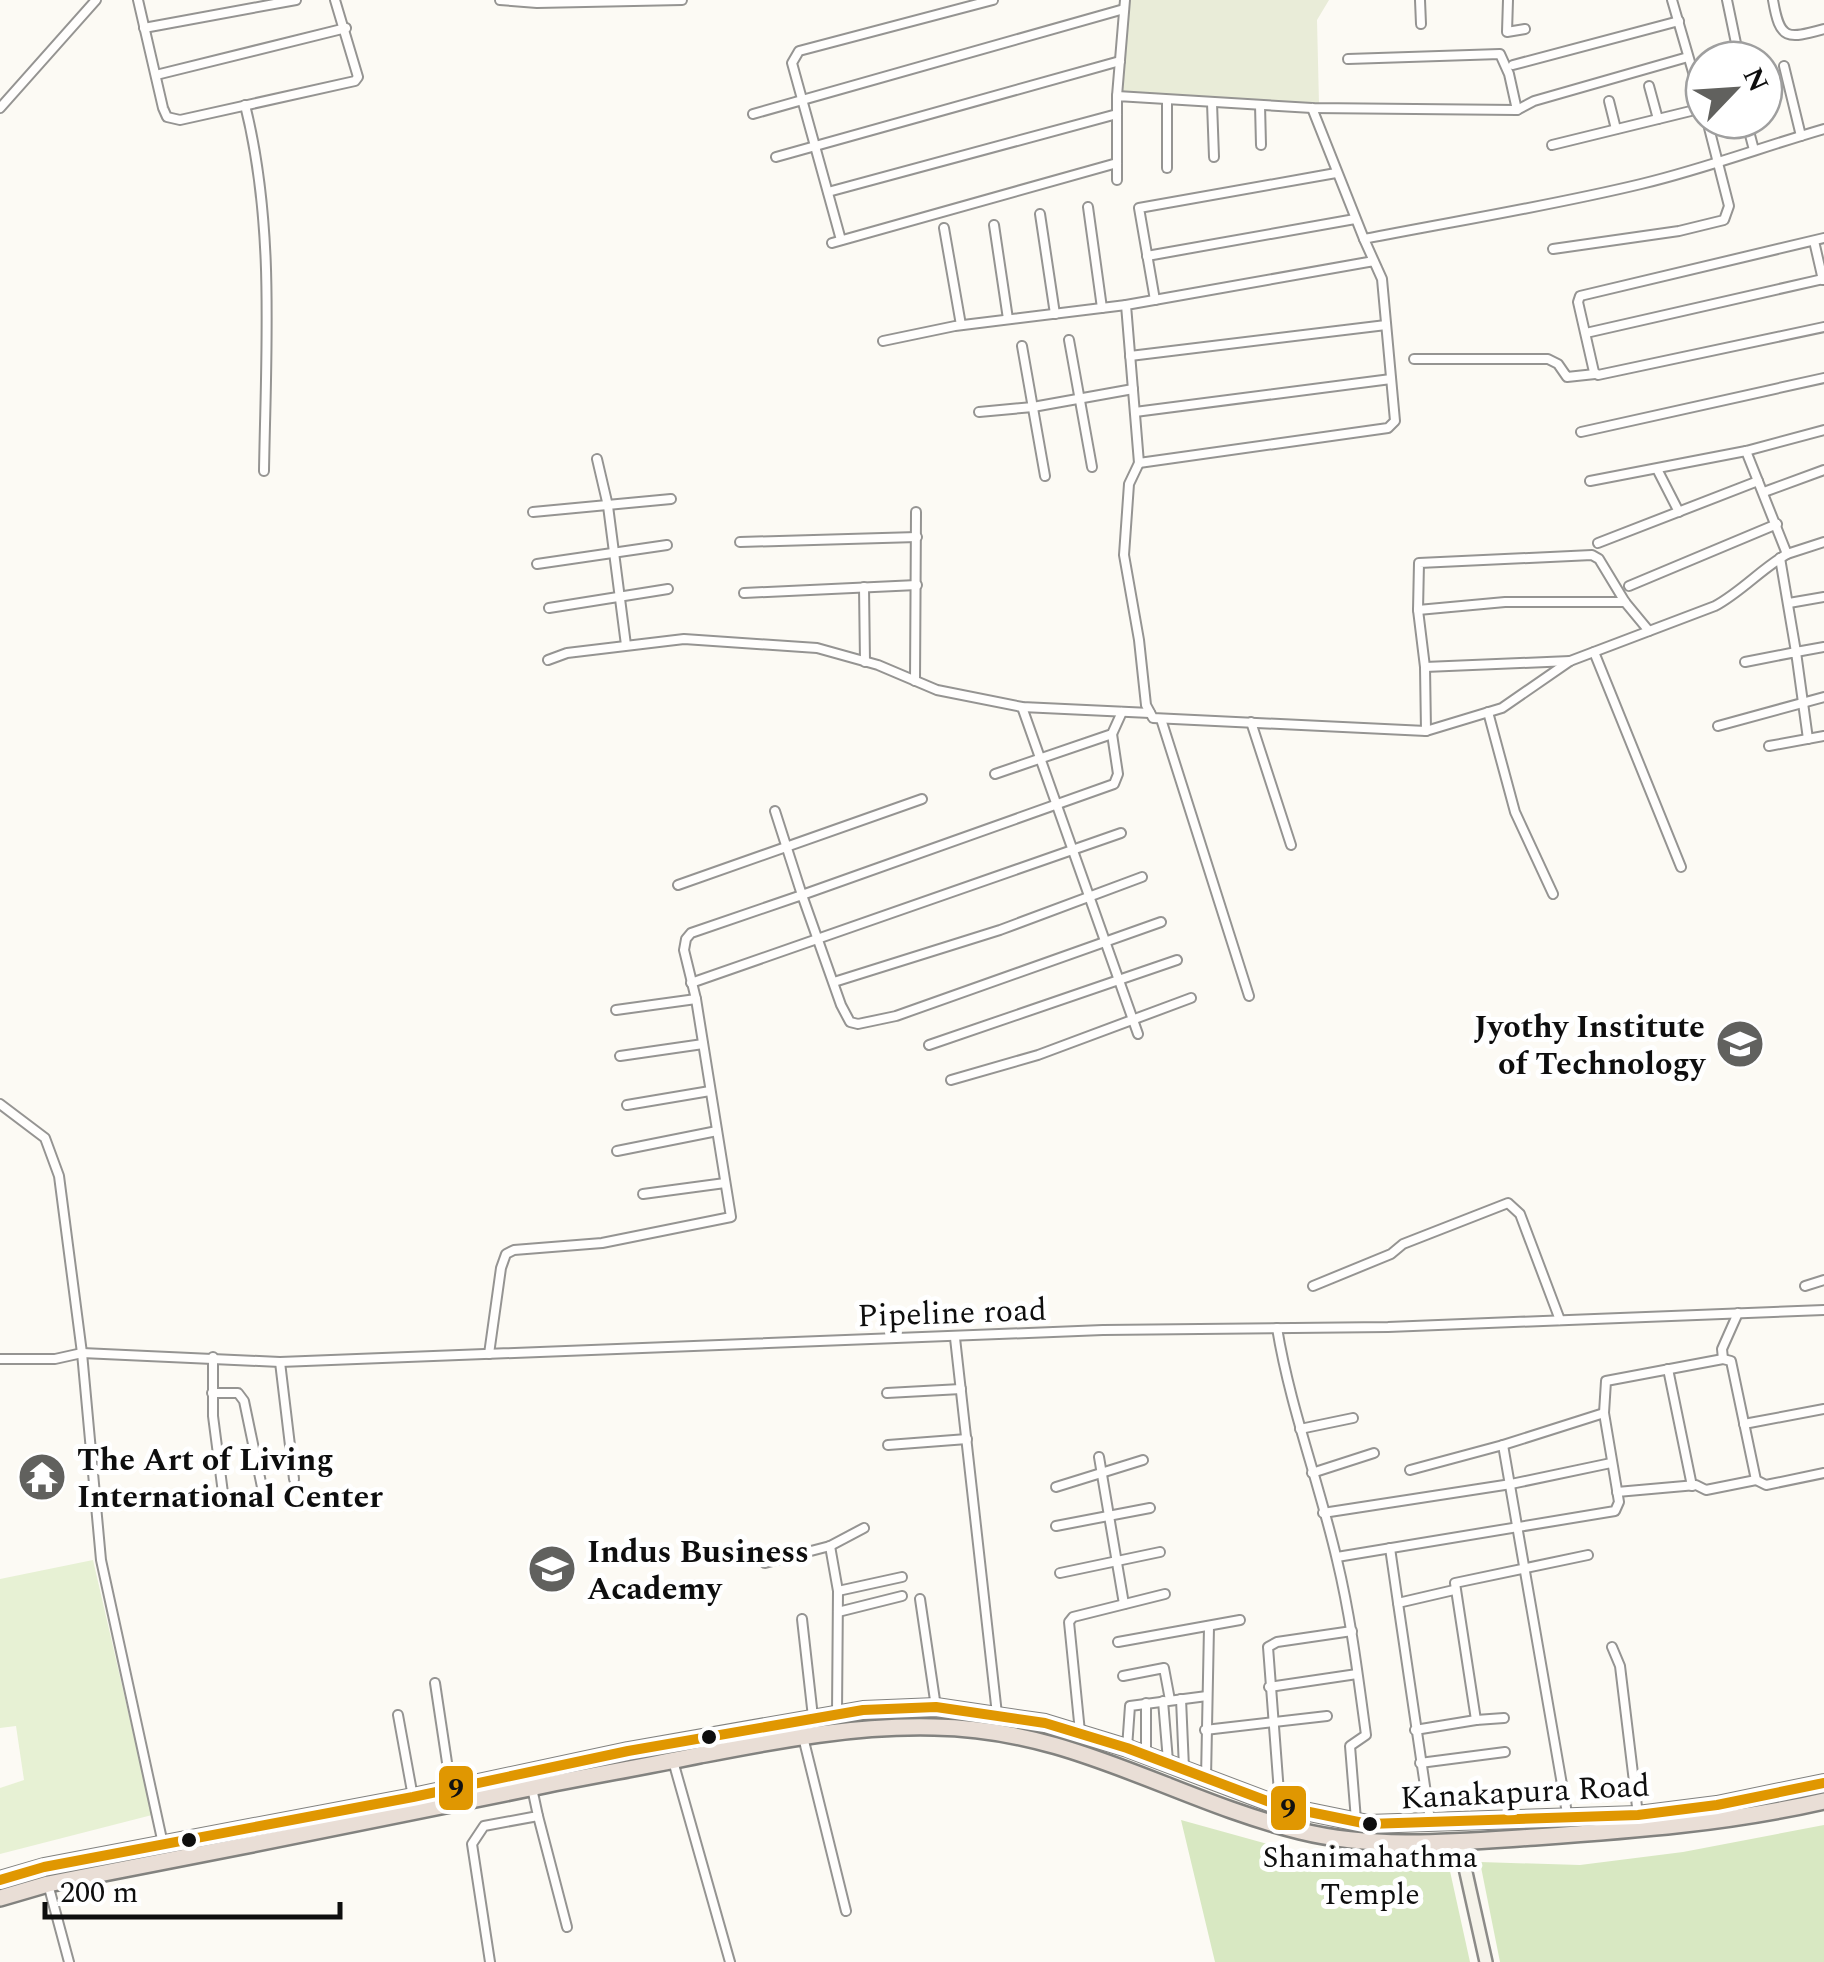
<svg xmlns="http://www.w3.org/2000/svg" width="1824" height="1962" font-family="Spectral,serif">
  <rect width="100%" height="100%" fill="#fcfaf4"/>
  <polygon fill="#e7f1d4" points="93,1560 152,1815 0,1854 0,1788 24,1780 16,1726 0,1728 0,1579"/>
  <g fill="#d8e8c2">
    <polygon points="1181,1820 1293,1851 1405,1864 1448,1862 1470,1962 1215,1962"/>
    <polygon points="1824,1825 1824,1962 1500,1962 1480,1862 1580,1865 1683,1852"/>
  </g>
  <polygon fill="#e9ecd8" points="1130,0 1329,0 1317,20 1319,104 1123,92"/>
  <g fill="none" stroke-linecap="round" stroke-linejoin="round">
    <g stroke="#959492" stroke-width="12">
      <g id="street">
        <polyline points="138,0 163,108 167,117 180,120 355,81 358,77 335,0"/>
        <polyline points="500,0 537,3 682,0"/>
        <polyline points="1420,0 1421,24"/>
        <polyline points="1508,0 1507,32 1525,29"/>
        <polyline points="1672,0 1704,110"/>
        <path d="M1773,0C1780,41 1787,39 1824,29"/>
        <polyline points="144,28 296,0"/>
        <polyline points="1348,59 1500,54 1509,74 1517,110"/>
        <polyline points="1711,60 1735,54 1737,48 1727,0"/>
        <polyline points="1513,65 1679,21"/>
        <polyline points="1784,66 1801,136"/>
        <polyline points="156,75 346,28"/>
        <polyline points="1649,86 1658,119"/>
        <polyline points="1117,96 1125,0"/>
        <polyline points="1167,100 1167,168"/>
        <polyline points="1609,101 1616,129"/>
        <polyline points="1212,103 1214,157"/>
        <path d="M245,105C275,224 266,349 264,471"/>
        <polyline points="1260,105 1261,145"/>
        <polyline points="0,108 96,0"/>
        <polyline points="1312,108 1364,239"/>
        <polyline points="753,114 1124,9"/>
        <polyline points="1746,120 1754,150"/>
        <polyline points="1552,145 1703,108"/>
        <polyline points="776,157 1120,61"/>
        <polyline points="1117,180 1117,96 1312,108 1517,110 1534,101 1688,57"/>
        <polyline points="828,192 1117,114"/>
        <polyline points="1088,207 1102,308"/>
        <polyline points="1040,214 1055,314"/>
        <polyline points="994,225 1008,319"/>
        <polyline points="944,228 961,325"/>
        <polyline points="1824,238 1580,296 1578,302 1594,372 1598,375 1824,327"/>
        <polyline points="841,240 792,63 799,51 993,0"/>
        <polyline points="1814,241 1823,280"/>
        <polyline points="832,243 1117,163"/>
        <polyline points="1553,249 1679,231 1724,220 1729,206 1707,120"/>
        <polyline points="1147,256 1355,219"/>
        <path d="M1374,261L1126,305L1139,463L1388,428L1395,421L1382,279L1364,239C1456,221 1550,206 1641,184C1704,169 1762,147 1824,129"/>
        <polyline points="1155,300 1139,208 1336,173"/>
        <polyline points="1586,333 1823,279"/>
        <polyline points="1069,340 1092,467"/>
        <polyline points="883,341 955,326 1126,305"/>
        <polyline points="1022,346 1045,476"/>
        <polyline points="1130,356 1386,325"/>
        <polyline points="1414,359 1548,359 1558,364 1567,377 1595,374"/>
        <polyline points="979,412 1033,407 1133,389"/>
        <polyline points="1135,412 1391,379"/>
        <polyline points="1581,432 1824,378"/>
        <polyline points="1746,451 1787,554 1824,542"/>
        <polyline points="597,459 608,506 626,645"/>
        <path d="M1139,463L1129,484L1124,555L1139,640L1146,705L1153,718L1426,731L1502,708L1570,661L1715,606C1741,592 1761,569 1787,554"/>
        <polyline points="1657,469 1679,512"/>
        <polyline points="1590,481 1746,451 1824,430"/>
        <polyline points="1764,492 1824,470"/>
        <polyline points="533,512 671,499"/>
        <polyline points="740,542 917,537"/>
        <polyline points="1598,543 1758,481"/>
        <polyline points="1780,558 1796,652 1824,647"/>
        <polyline points="537,564 667,545"/>
        <polyline points="1629,586 1777,524"/>
        <polyline points="864,587 865,662"/>
        <polyline points="744,593 917,585"/>
        <polyline points="1789,603 1824,597"/>
        <polyline points="549,608 668,589"/>
        <polyline points="1418,610 1505,602 1625,602"/>
        <polyline points="1594,652 1681,867"/>
        <polyline points="548,660 567,653 684,639 817,648 878,665 937,690 1022,707 1150,713"/>
        <polyline points="1745,662 1796,652 1808,739"/>
        <polyline points="1425,667 1570,661"/>
        <polyline points="915,681 916,512"/>
        <polyline points="1022,707 1138,1034"/>
        <polyline points="1488,712 1515,812 1553,894"/>
        <polyline points="1161,719 1249,996"/>
        <polyline points="1251,722 1291,845"/>
        <polyline points="1718,726 1824,697"/>
        <polyline points="1426,731 1425,667 1418,610 1419,563 1592,555 1599,559 1625,602 1649,631"/>
        <polyline points="1769,746 1824,736"/>
        <polyline points="995,774 1112,734 1122,712"/>
        <polyline points="775,811 802,895 1114,784 1118,774 1112,734"/>
        <polyline points="678,885 922,799"/>
        <polyline points="834,982 1000,930 1142,877"/>
        <polyline points="691,983 1121,833"/>
        <polyline points="616,1010 696,999"/>
        <polyline points="929,1045 1177,960"/>
        <polyline points="620,1056 703,1044"/>
        <polyline points="951,1080 1038,1055 1191,998"/>
        <polyline points="0,1104 45,1138 59,1176 82,1353 101,1560 163,1844"/>
        <polyline points="627,1105 710,1091"/>
        <polyline points="617,1151 717,1131"/>
        <polyline points="643,1194 725,1183"/>
        <polyline points="1313,1286 1391,1254 1403,1244 1508,1203 1520,1214 1560,1320"/>
        <polyline points="1805,1286 1824,1280"/>
        <path d="M1277,1328C1290,1407 1319,1482 1337,1560C1351,1618 1358,1676 1366,1735L1350,1746L1356,1820"/>
        <polyline points="955,1338 997,1714"/>
        <polyline points="489,1354 501,1268 506,1254 514,1250 602,1243 731,1217 696,999 684,950 686,939 691,933 802,895 841,1005 850,1022 858,1024 896,1016 1161,922"/>
        <polyline points="213,1357 213,1416 223,1493"/>
        <polyline points="0,1359 55,1359 82,1353 280,1362 1103,1330 1388,1327 1824,1310"/>
        <polyline points="1723,1359 1722,1349 1738,1313"/>
        <polyline points="280,1362 294,1479"/>
        <polyline points="1668,1369 1692,1486"/>
        <polyline points="212,1393 238,1393 244,1401 263,1492"/>
        <polyline points="887,1393 961,1389"/>
        <polyline points="1744,1424 1824,1409"/>
        <polyline points="1300,1429 1353,1418"/>
        <polyline points="888,1445 967,1439"/>
        <polyline points="1503,1445 1568,1819"/>
        <polyline points="1099,1457 1124,1604"/>
        <polyline points="1410,1470 1503,1445 1604,1413"/>
        <polyline points="1312,1473 1374,1453"/>
        <polyline points="1056,1487 1143,1460"/>
        <polyline points="1617,1492 1696,1485 1706,1490 1756,1480"/>
        <polyline points="1323,1513 1511,1484 1611,1463"/>
        <polyline points="1056,1526 1150,1508"/>
        <polyline points="830,1546 838,1591 837,1713"/>
        <polyline points="1390,1548 1398,1603"/>
        <polyline points="1337,1557 1615,1511 1619,1502 1604,1413 1606,1381 1723,1359 1731,1361 1756,1480 1766,1485 1824,1473"/>
        <polyline points="765,1563 830,1546 864,1528"/>
        <polyline points="1060,1573 1160,1552"/>
        <polyline points="838,1591 902,1577"/>
        <polyline points="920,1599 936,1707"/>
        <polyline points="838,1612 902,1596"/>
        <polyline points="802,1619 813,1717"/>
        <polyline points="1118,1642 1240,1620"/>
        <polyline points="1612,1647 1620,1666 1638,1815"/>
        <polyline points="1123,1676 1164,1668 1170,1700"/>
        <polyline points="435,1683 451,1789"/>
        <polyline points="1269,1687 1357,1674"/>
        <polyline points="1181,1699 1184,1768"/>
        <polyline points="1163,1701 1168,1761"/>
        <polyline points="1146,1703 1146,1754"/>
        <polyline points="398,1715 413,1797"/>
        <polyline points="1476,1720 1504,1718"/>
        <polyline points="1205,1730 1327,1716"/>
        <polyline points="1415,1730 1476,1720 1455,1583 1588,1555"/>
        <polyline points="1080,1732 1069,1622 1073,1617 1165,1594"/>
        <polyline points="803,1737 846,1911"/>
        <polyline points="1127,1748 1130,1706 1207,1696"/>
        <polyline points="673,1761 730,1962"/>
        <polyline points="1420,1763 1505,1752"/>
        <polyline points="1206,1778 1209,1627"/>
        <polyline points="1280,1806 1268,1647 1277,1642 1352,1631"/>
        <polyline points="538,1816 567,1927"/>
        <polyline points="1430,1820 1398,1603 1454,1590"/>
        <polyline points="48,1884 69,1962"/>
        <polyline points="490,1962 472,1844 484,1826 538,1816 532,1788"/>
      </g>
    </g>
    <g stroke="#8c8b88" stroke-width="16">
      <polyline id="secondary" points="1459,1841 1486,1962"/>
    </g>
    <g stroke="#82827f" stroke-width="20">
      <g id="highway">
        <polyline points="0,1880 44,1867 413,1797 628,1751 863,1710 936,1707 1045,1723 1127,1748 1280,1806 1368,1824 1638,1815 1717,1805 1824,1783"/>
        <path d="M0,1898L48,1884C209,1853 369,1821 530,1788C587,1776 643,1767 700,1755C778,1740 854,1725 934,1727C1074,1729 1171,1799 1300,1831C1377,1850 1457,1842 1535,1837C1633,1830 1728,1823 1824,1801"/>
      </g>
    </g>
    <use href="#street" stroke="#fffefd" stroke-width="8"/>
    <use href="#secondary" stroke="#f5f3ea" stroke-width="11"/>
    <use href="#highway" stroke="#e9ded6" stroke-width="15"/>
    <g stroke="#fff" stroke-width="18">
      <polyline id="bus-1" points="0,1880 44,1867 413,1797 628,1751 863,1710 936,1707 1045,1723 1127,1748 1280,1806 1368,1824 1638,1815 1717,1805 1824,1783"/>
    </g>
    <use href="#bus-1" stroke="#e09701" stroke-width="10"/>
  </g>
  <defs>
    <g id="university-disc" transform="scale(2.5)"><circle r="9.5" fill="#61615e" stroke="#fff"/><path d="M0-5L7-2L0 1L-7-2ZM-4 1L0 2.5L4 1V4Q0 6-4 4Z" fill="#fff"/></g>
    <g id="temple-disc" transform="scale(2.5)"><circle r="9.5" fill="#61615e" stroke="#fff"/><path d="M0-6L5-2H3V0L6.5 2.5H4V6H1.5V3h-3V6H-4V2.5H-6.5L-3 0V-2H-5Z" fill="#fff"/></g>
  </defs>
  <g fill-rule="evenodd">
    <use href="#university-disc" x="1740" y="1044"/>
    <use href="#temple-disc" x="42" y="1477"/>
    <use href="#university-disc" x="552" y="1569"/>
  </g>
  <g fill="#0e0e0e" stroke="#fff" stroke-width="4">
    <circle cx="709" cy="1737" r="9"/>
    <circle cx="1370" cy="1824" r="9"/>
    <circle cx="189" cy="1840" r="9"/>
  </g>
  <g text-anchor="middle" stroke-width="10" stroke-linejoin="round" paint-order="stroke">
    <g font-size="30" fill="#0e0e0e" stroke="#fff">
      <text x="1370" y="1867">Shanimahathma<tspan x="1370" dy="37">Temple</tspan></text>
    </g>
    <g font-size="32" font-weight="bold" fill="#0e0e0e" stroke="#fff" text-anchor="start">
      <text x="1705" y="1037" text-anchor="end">Jyothy Institute<tspan x="1705" dy="37">of Technology</tspan></text>
      <text x="77" y="1470">The Art of Living<tspan x="77" dy="37">International Center</tspan></text>
      <text x="587" y="1562">Indus Business<tspan x="587" dy="37">Academy</tspan></text>
    </g>
    <g font-size="32" fill="#0e0e0e" stroke="#fff">
      <text transform="translate(952 1312) rotate(-2)" y="11">Pipeline road</text>
      <text transform="translate(1525 1791) rotate(-3)" y="11">Kanakapura Road</text>
    </g>
  </g>
  <g stroke="#fff" stroke-width="4">
    <rect x="437" y="1764" width="38" height="48" rx="10" fill="#e09701"/>
    <rect x="1269" y="1784" width="39" height="48" rx="10" fill="#e09701"/>
  </g>
  <g font-size="28" text-anchor="middle" font-weight="bold" fill="#111">
    <text x="456" y="1797">9</text>
    <text x="1288" y="1817">9</text>
  </g>
  <g transform="translate(1734 90) rotate(65)"><circle r="48" fill="#ffffff" stroke="#9f9f9f" stroke-width="2.5"/>
  <path d="M0-8L18 38L0 25L-18 38Z" fill="#61615e"/>
  <text y="-15" font-size="28" font-weight="bold" text-anchor="middle" fill="#0e0e0e">N</text>
  </g>
  <path d="M45 1902v15h295v-15" fill="none" stroke="#0e0e0e" stroke-width="5"/>
  <text x="60" y="1902" font-size="30" fill="#0e0e0e" stroke="#ffffff" stroke-width="8" paint-order="stroke">200 m</text>
</svg>
